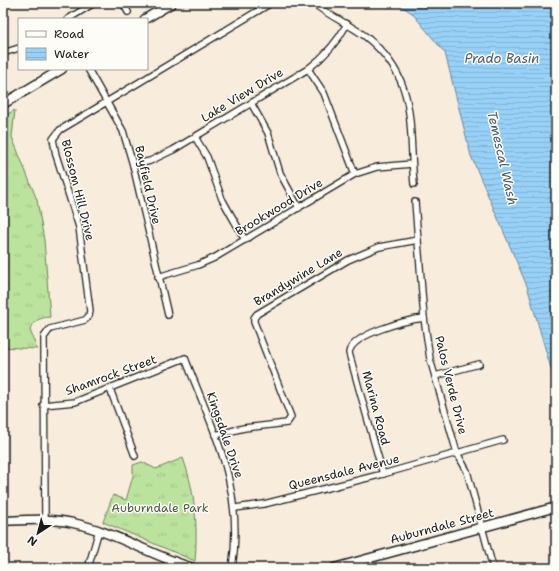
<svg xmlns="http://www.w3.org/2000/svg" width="559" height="571" font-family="'Shantell Sans',sans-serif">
  <defs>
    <pattern id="grass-tufts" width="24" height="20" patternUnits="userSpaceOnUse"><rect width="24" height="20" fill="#bce39e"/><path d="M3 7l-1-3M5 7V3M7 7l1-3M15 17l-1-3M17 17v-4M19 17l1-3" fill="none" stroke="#a1c288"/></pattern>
    <pattern id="water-rules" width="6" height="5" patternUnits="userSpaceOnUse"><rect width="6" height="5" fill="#98d1f7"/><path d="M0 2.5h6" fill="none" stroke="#82b3d3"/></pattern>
  </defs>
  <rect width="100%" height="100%" fill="#f8eddc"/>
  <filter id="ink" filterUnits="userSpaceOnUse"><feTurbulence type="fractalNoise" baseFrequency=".025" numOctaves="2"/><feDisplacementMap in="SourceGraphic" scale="8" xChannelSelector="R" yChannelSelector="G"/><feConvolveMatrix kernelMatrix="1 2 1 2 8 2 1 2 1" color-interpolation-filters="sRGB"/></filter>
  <g filter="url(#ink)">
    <g fill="url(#grass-tufts)" stroke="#6c805d">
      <path d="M15,110L12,137L37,200L44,240L50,317C39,318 34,320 30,330L37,349L3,347V117Z"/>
      <path d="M183,458C195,492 198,524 195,561L103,522L113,495L126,500L133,476V465L142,462L156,469Z"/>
    </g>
    <polygon fill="url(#water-rules)" stroke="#66899f" points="396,3 556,3 556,386 527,286 471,156 445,53 412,13"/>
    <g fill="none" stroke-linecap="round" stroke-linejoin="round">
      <g stroke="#1c1c1c" stroke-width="8">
        <g id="street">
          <polyline points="123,3 128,12"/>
          <path d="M313,3C329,16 349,24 365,36C419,79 408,124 414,184"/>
          <polyline points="68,19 94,3"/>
          <polyline points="3,53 19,48"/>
          <polyline points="88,69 123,131 133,165 168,315"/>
          <polyline points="308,69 324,93 355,174"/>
          <polyline points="251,103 268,133 280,173 299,208"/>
          <polyline points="195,137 207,157 222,199 245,240"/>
          <path d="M133,165L150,161L173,150L308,69C325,56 337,43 347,24"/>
          <polyline points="415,202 424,318 430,359 457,453 467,471 493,568"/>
          <polyline points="158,277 198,265 214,258 355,174 377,167 412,164"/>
          <polyline points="435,376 479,364"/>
          <polyline points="110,389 135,456"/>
          <path d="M43,405L75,402L185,358C213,430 245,489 232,568"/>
          <polyline points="215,435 244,428 287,423 291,417 254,322 254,318 257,314 348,260 379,247 418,240"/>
          <path d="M383,474L349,353C351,334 407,320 424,318"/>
          <polyline points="235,508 264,504 383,474 503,440"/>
          <polyline points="45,520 44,337 50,329 85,320 89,316 90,311 79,227 56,155 53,139 60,130 271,3"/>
          <polyline points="88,568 99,530"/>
          <polyline points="166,568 169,560"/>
        </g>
      </g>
      <g stroke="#1c1c1c" stroke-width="11">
        <g id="secondary">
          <polyline points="145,19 172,3"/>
          <polyline points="3,104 62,69"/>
          <path d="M3,521C26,520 51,518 73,523C115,532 152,556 193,568"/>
          <polyline points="334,568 556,507"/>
        </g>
      </g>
      <use href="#street" stroke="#fdfcf7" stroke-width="5.5"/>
      <use href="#secondary" stroke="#fdfcf7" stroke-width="8"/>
    </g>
  </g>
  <g text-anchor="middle" stroke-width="3" stroke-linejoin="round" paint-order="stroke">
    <g font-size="12" fill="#1c1c1c" stroke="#fdfcf7">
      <text transform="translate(242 95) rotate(-31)" y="4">Lake View Drive</text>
      <text transform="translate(148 185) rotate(77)" y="4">Bayfield Drive</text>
      <text transform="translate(78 190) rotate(76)" y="4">Blossom Hill Drive</text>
      <text transform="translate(279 207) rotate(-31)" y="4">Brookwood Drive</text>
      <text transform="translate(298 277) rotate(-31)" y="4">Brandywine Lane</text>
      <text transform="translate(111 375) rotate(-20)" y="4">Shamrock Street</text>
      <text transform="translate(451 385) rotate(76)" y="4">Palos Verde Drive</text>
      <text transform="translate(376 408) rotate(75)" y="4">Marina Road</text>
      <text transform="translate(225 435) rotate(71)" y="4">Kingsdale Drive</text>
      <text transform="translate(344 472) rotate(-14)" y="4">Queensdale Avenue</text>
      <text transform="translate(442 526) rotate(-15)" y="4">Auburndale Street</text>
    </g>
    <g font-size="12" fill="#4c5843" stroke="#fdfcf7">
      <text x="160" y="512">Auburndale Park</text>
    </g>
    <g font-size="13" font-style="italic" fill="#475b69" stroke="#fdfcf7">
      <text x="502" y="63">Prado Basin</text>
      <text transform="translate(503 158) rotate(77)" y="5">Temescal Wash</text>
    </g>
  </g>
  <rect width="559" height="571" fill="none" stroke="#fdfcf7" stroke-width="16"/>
  <rect x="8" y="8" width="543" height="555" fill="none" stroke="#1c1c1c" stroke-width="1.5" filter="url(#ink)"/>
  <rect x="18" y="18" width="130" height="52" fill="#fdfcf7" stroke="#a3a29f"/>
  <rect x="26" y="31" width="20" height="6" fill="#fdfcf7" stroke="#a3a29f"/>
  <text x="54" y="38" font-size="12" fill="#1c1c1c">Road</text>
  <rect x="26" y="48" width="20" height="12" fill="url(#water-rules)" stroke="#a3a29f"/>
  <text x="54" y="58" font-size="12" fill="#1c1c1c">Water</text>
  <g transform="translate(38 533) rotate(216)" stroke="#fdfcf7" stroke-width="3" paint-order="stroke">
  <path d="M0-3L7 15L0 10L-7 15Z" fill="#1c1c1c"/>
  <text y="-6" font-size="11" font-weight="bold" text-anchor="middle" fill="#1c1c1c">N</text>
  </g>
</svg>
